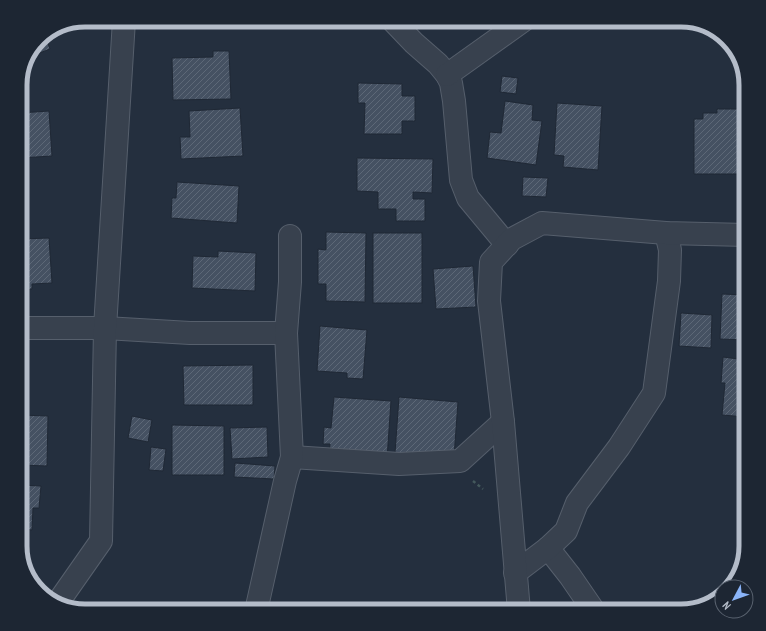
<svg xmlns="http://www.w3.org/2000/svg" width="766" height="631" font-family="'PT Sans Narrow',sans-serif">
  <defs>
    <pattern id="building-hatch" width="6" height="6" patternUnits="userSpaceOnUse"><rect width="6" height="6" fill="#455162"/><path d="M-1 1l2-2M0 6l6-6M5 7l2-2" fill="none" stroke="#5d6877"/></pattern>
  </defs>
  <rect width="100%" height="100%" fill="#242f3e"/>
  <g fill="url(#building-hatch)" stroke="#1f2835">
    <polygon points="45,35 50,49 32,56 42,37"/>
    <polygon points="213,51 229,51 231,99 173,100 172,58 213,57"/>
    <polygon points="502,76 518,78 516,94 500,92"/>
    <polygon points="358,83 402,84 402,96 415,96 415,121 402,121 402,134 364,134 365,103 358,103"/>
    <polygon points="505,101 533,105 532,120 542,121 536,165 487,158 490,132 501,133"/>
    <polygon points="557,103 602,106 598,170 563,167 564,156 554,155"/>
    <polygon points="240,108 243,156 181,159 180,137 190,137 189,111"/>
    <polygon points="717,109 741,109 741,174 694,174 694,119 703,119 703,113 717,113"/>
    <polygon points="49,111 52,156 20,158 20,113"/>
    <polygon points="357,158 433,159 432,193 413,192 413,199 425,199 425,221 396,221 396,209 378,209 378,192 357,191"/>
    <polygon points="523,177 548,178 546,197 522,196"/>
    <polygon points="177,182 239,186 237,223 171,218 172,198 176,198"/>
    <polygon points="326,232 366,233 365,302 326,301 326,284 318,284 318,249 326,250"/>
    <rect x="373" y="233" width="49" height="70"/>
    <polygon points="49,238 52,283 32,284 32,289 20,290 20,239"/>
    <polygon points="218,251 256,253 255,291 192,288 193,256 218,257"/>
    <polygon points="473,266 476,307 436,309 433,269"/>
    <polygon points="722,294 746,295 746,340 720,339"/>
    <polygon points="681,313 712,315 711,348 679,346"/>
    <polygon points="320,326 367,330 363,379 347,378 347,373 317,371"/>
    <polygon points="723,357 746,360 746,417 722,415 725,383 721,383"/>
    <polygon points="253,365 253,405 184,405 183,366"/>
    <polygon points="334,397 391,401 387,459 329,455 330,444 323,444 324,427 331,428"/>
    <polygon points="399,397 458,402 454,457 395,453"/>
    <polygon points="20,415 48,416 47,466 20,465"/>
    <polygon points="132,416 152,420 148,442 128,438"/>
    <polygon points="172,425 224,426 224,475 172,475"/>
    <polygon points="267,427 268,457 232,459 230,428"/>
    <polygon points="744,444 746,444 746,504 739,504"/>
    <polygon points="151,447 166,449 163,471 149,470"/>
    <polygon points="235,463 275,466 274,479 234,477"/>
    <polygon points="20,485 41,486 39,508 33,508 32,530 20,529"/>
  </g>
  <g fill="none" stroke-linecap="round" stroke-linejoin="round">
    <g stroke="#565f6c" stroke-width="24">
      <g id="minor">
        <polyline points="392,20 414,43 438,64 447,75 451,83 454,101 461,180 468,198 507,245"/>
        <polyline points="447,75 524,20"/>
        <polyline points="20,328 105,328 190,333 286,333"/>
        <polyline points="292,457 399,464 460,461 503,422"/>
        <polyline points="548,548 570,576 594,611"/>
        <polyline points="515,573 548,548 566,531 577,503 619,447 654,393 669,281 670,250 666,233"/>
        <polyline points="59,601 101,541 105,328 124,20"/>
        <polyline points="256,611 285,481 292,457 286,333 290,282 290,236"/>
        <polyline points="519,611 503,422 489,301 491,262 512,239 542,223 666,233 746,235"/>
      </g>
    </g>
    <polyline stroke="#44595c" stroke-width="2.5" stroke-dasharray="3 3" stroke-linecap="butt" points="473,481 483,489"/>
    <use href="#minor" stroke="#38414e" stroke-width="22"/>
  </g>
  <path d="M0 0H766V631H0ZM85 27H681A58 58 0 0 1 739 85V546A58 58 0 0 1 681 604H85A58 58 0 0 1 27 546V85A58 58 0 0 1 85 27Z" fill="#1d2633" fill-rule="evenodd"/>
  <path fill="none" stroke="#b4bcc9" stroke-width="5" d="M85 27H681A58 58 0 0 1 739 85V546A58 58 0 0 1 681 604H85A58 58 0 0 1 27 546V85A58 58 0 0 1 85 27Z"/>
  <g transform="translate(734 599) rotate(229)"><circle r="19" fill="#1d2633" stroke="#59626f"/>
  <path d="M0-3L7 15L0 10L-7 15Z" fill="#8ab4f8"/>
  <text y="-6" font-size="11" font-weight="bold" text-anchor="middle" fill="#b4bcc9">N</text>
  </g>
</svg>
